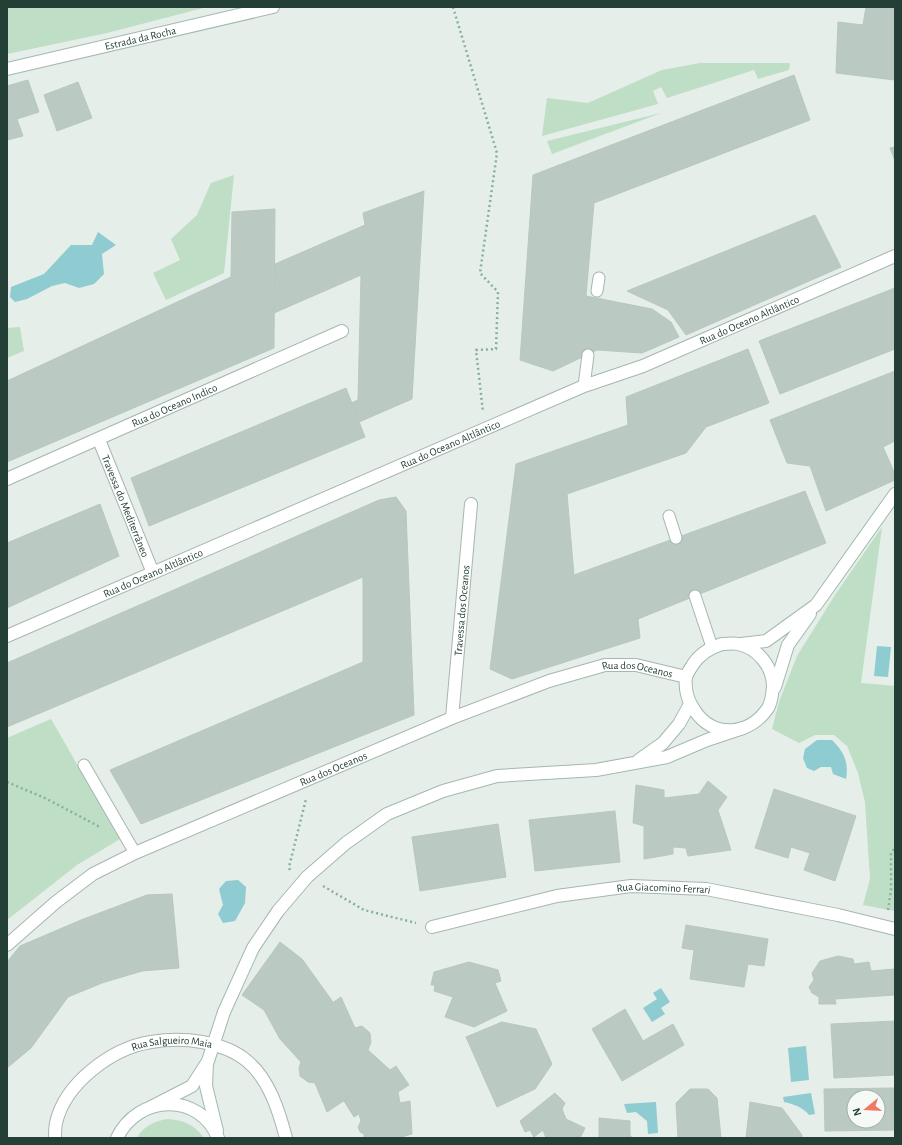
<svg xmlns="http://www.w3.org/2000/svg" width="902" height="1145" font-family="'Alegreya Sans',sans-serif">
  <rect width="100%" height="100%" fill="#e5eee9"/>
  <g fill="#bedec5">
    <polygon points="7,7 207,7 107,33 7,54"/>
    <polygon points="700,63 790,63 789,70 758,79 754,70 667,98 661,87 653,91 658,104 542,136 547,98 588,103 662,70"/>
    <polygon points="661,113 552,154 547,141"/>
    <polygon points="234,175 224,273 166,300 153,273 180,260 171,239 197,215 211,183"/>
    <polygon points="20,327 24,351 7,358 7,328"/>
    <polygon points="882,527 861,683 895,686 895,911 863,905 870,879 865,802 858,773 847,746 834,735 815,735 799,743 772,729 779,702 797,656 835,595"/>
    <polygon points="51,719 120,839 77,865 7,920 7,738"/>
    <path d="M167,1119C183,1120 194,1124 204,1138H137C142,1127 155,1121 167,1119Z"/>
  </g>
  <g fill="#8eccd1">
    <polygon points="98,232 116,245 102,254 104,274 94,284 79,288 65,283 52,286 27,299 15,302 10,297 11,287 44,274 71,245 92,245"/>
    <polygon points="877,646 891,647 888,677 874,676"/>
    <path d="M817,740H832C844,752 849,762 846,779L833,774L831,767H821L814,771L807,768L803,758L805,749Z"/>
    <polygon points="238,880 246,887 245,903 235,921 223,923 218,914 223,905 219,889 226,881"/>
    <polygon points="661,988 670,1002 661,1008 665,1014 652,1022 643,1008 657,999 653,993"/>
    <polygon points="806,1046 809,1080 791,1082 788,1048"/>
    <path d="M811,1093L815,1114L809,1115C803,1107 793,1104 784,1102L783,1097Z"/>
    <polygon points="656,1102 658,1133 648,1134 647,1121 636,1112 627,1113 624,1104"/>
  </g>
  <g fill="#bac9c2" stroke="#b7c8bf" fill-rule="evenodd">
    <polygon points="866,7 895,7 895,80 836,73 838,22 863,25"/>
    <polygon points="794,75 810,120 594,203 586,296 652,309 671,322 679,337 642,353 597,350 553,371 520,360 533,175"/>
    <polygon points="28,80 39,112 17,119 23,136 7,140 7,86"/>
    <polygon points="78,82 92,118 57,131 44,95"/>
    <polygon points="895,147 895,161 890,148"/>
    <polygon points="424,191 412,399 359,422 351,403 358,400 361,275 274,313 275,264 365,225 363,213"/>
    <polygon points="275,209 274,348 7,462 7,381 231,277 232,212"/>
    <polygon points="815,215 841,267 686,335 668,310 627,291"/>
    <polygon points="895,288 895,349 780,394 759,341"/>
    <polygon points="748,349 769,403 706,427 686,453 567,494 574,575 805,491 826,543 638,619 640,638 512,679 490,669 516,464 628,425 626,397"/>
    <polygon points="895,371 895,441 883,447 895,474 895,480 826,511 810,466 787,463 770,420"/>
    <polygon points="346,388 365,437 149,526 131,478"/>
    <polygon points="396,497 406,511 414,715 363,662 363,577 7,727 7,663 379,500"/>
    <polygon points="100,504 119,556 7,608 7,543"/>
    <polygon points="363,662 414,715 141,824 110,770"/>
    <polygon points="708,781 727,797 718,810 731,850 688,856 686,848 673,847 673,854 644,859 644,826 633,823 636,785 664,790 664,798 699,794"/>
    <polygon points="774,789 856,816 835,881 804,870 810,853 791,847 788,858 755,848"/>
    <polygon points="615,811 620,862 535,871 529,820"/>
    <polygon points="498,824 506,877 420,891 412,837"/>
    <polygon points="172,894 179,968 142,971 102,983 81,920 147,895"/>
    <polygon points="81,920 102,983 68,997 31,1048 7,1028 7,962 20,946"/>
    <polygon points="686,925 768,939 764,966 748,964 744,987 690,979 694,950 682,948"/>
    <polygon points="280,942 302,959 333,1002 280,1039 264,1010 242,995"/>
    <polygon points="838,956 853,959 854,964 869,962 871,971 895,969 895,995 835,999 836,1004 819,1004 819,997 812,993 809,987 814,980 812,973 820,961"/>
    <polygon points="469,962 498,970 501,981 495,983 507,1011 474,1027 445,1017 453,997 434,991 435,985 431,985 434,972"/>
    <polygon points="341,997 355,1028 362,1026 370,1033 371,1042 368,1050 390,1070 327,1112 315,1083 308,1082 300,1076 299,1068 301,1062 280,1039"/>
    <polygon points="625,1009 643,1041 673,1024 684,1045 622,1081 592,1029"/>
    <polygon points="895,1021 895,1075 834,1078 831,1024"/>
    <polygon points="502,1022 536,1029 552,1064 535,1089 497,1107 466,1037"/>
    <polygon points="7,1028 31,1048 7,1068"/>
    <polygon points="396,1066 409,1085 398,1092 400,1103 410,1101 412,1134 404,1136 404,1138 364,1138 364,1134 360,1132 358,1127 361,1121 359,1114 354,1117 344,1101"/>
    <path d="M894,1088L895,1130L825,1131L824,1089ZM854,1097H878V1121H854Z"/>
    <polygon points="690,1089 708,1089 717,1098 721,1138 678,1138 676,1103"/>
    <polygon points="555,1093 565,1103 562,1109 566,1119 585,1128 580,1138 546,1138 543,1130 534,1137 530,1130 525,1132 520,1121"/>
    <polygon points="750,1102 782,1108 802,1135 802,1138 746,1138"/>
    <polygon points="599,1118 630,1121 630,1135 632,1138 599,1138"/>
  </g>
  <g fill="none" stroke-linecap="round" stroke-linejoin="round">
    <g stroke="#a7b6b0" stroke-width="13">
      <g id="lane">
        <polyline points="597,291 599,278"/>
        <polyline points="584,386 588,355"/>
        <polyline points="669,516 676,538"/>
        <polyline points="695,596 712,647"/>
        <polyline points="84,765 135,853"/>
      </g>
    </g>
    <g stroke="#a7b6b0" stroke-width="14">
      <g id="street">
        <path id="s1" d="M99,440L153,573"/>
        <path id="s2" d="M7,479L342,331"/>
        <path id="s3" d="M7,636L584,386L643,366L895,256"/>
        <path id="s4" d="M452,718L471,504"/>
        <path id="s5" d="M432,927L557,896L631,886L706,889L838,915L895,929"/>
        <path id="s6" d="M7,945L56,902L93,874L135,853L452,718L549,681L605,665H636L686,677"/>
        <path id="s7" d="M55,1138C55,1133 55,1128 56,1123C65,1083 112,1048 151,1042C168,1039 186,1039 202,1042C219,1045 234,1050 247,1061C269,1079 279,1111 286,1138"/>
      </g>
    </g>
    <g stroke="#a3b9b0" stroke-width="14">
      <g id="secondary">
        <path id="s8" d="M7,69L273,7"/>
        <path d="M722,644C727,644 733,643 738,644C758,648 773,667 773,687C772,694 772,701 768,708C750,735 714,739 695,711C690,704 687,698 686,689C686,685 685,680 686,677C687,674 690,669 692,666C699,654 709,648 722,644Z"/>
        <polyline points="741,644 766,641 816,605 895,494"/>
        <polyline points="775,687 788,645 810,614"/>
        <polyline points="639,760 663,743 679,724 690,704"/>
        <polyline points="207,1063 206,1086 217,1131"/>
        <polyline points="151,1107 192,1086 208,1061 224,1012 253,948 278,911 307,877 346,843 387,814 443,791 497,776 596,770 667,757 707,740 743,728"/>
        <path d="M117,1138C138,1094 200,1092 218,1138"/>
      </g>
    </g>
    <g stroke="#86b1a0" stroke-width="2.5" stroke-dasharray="2 3" stroke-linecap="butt">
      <polyline points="453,7 497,153 480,273 498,292 496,349 476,350 483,412"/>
      <polyline points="7,782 45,798 100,827"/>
      <polyline points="290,870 289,867 306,799"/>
      <polyline points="323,886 364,910 416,923"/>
      <polyline points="888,910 891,890 891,853 895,848"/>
    </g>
    <use href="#lane" stroke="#fff" stroke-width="11"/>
    <use href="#street" stroke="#fff" stroke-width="12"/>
    <use href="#secondary" stroke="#fff" stroke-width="12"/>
  </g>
  <g text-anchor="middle" stroke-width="3.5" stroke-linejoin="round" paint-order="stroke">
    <g font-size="11" fill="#244036" stroke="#f6faf7">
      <text dy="4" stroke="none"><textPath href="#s8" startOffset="137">Estrada da Rocha</textPath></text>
      <text dy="4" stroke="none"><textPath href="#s3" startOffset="807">Rua do Oceano Altlântico</textPath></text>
      <text dy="4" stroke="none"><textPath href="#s2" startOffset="183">Rua do Oceano Indico</textPath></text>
      <text dy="4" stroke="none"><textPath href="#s3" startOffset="483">Rua do Oceano Altlântico</textPath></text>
      <text dy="4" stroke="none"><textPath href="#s1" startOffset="71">Travessa do Mediterrâneo</textPath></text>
      <text dy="4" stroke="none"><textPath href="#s3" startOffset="159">Rua do Oceano Altlântico</textPath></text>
      <text dy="4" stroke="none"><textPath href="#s4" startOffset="108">Travessa dos Oceanos</textPath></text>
      <text dy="4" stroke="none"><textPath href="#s6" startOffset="698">Rua dos Oceanos</textPath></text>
      <text dy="4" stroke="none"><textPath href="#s6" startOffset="374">Rua dos Oceanos</textPath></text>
      <text dy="4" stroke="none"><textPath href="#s5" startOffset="236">Rua Giacomino Ferrari</textPath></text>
      <text dy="4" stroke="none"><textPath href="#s7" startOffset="167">Rua Salgueiro Maia</textPath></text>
    </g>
  </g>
  <rect width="902" height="1145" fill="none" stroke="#244036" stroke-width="16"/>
  <g transform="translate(866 1109) rotate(252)"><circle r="19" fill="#f6faf7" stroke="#a2b0aa"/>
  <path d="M0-3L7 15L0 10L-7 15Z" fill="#f07961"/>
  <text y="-6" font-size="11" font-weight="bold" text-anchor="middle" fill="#244036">N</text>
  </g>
</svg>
